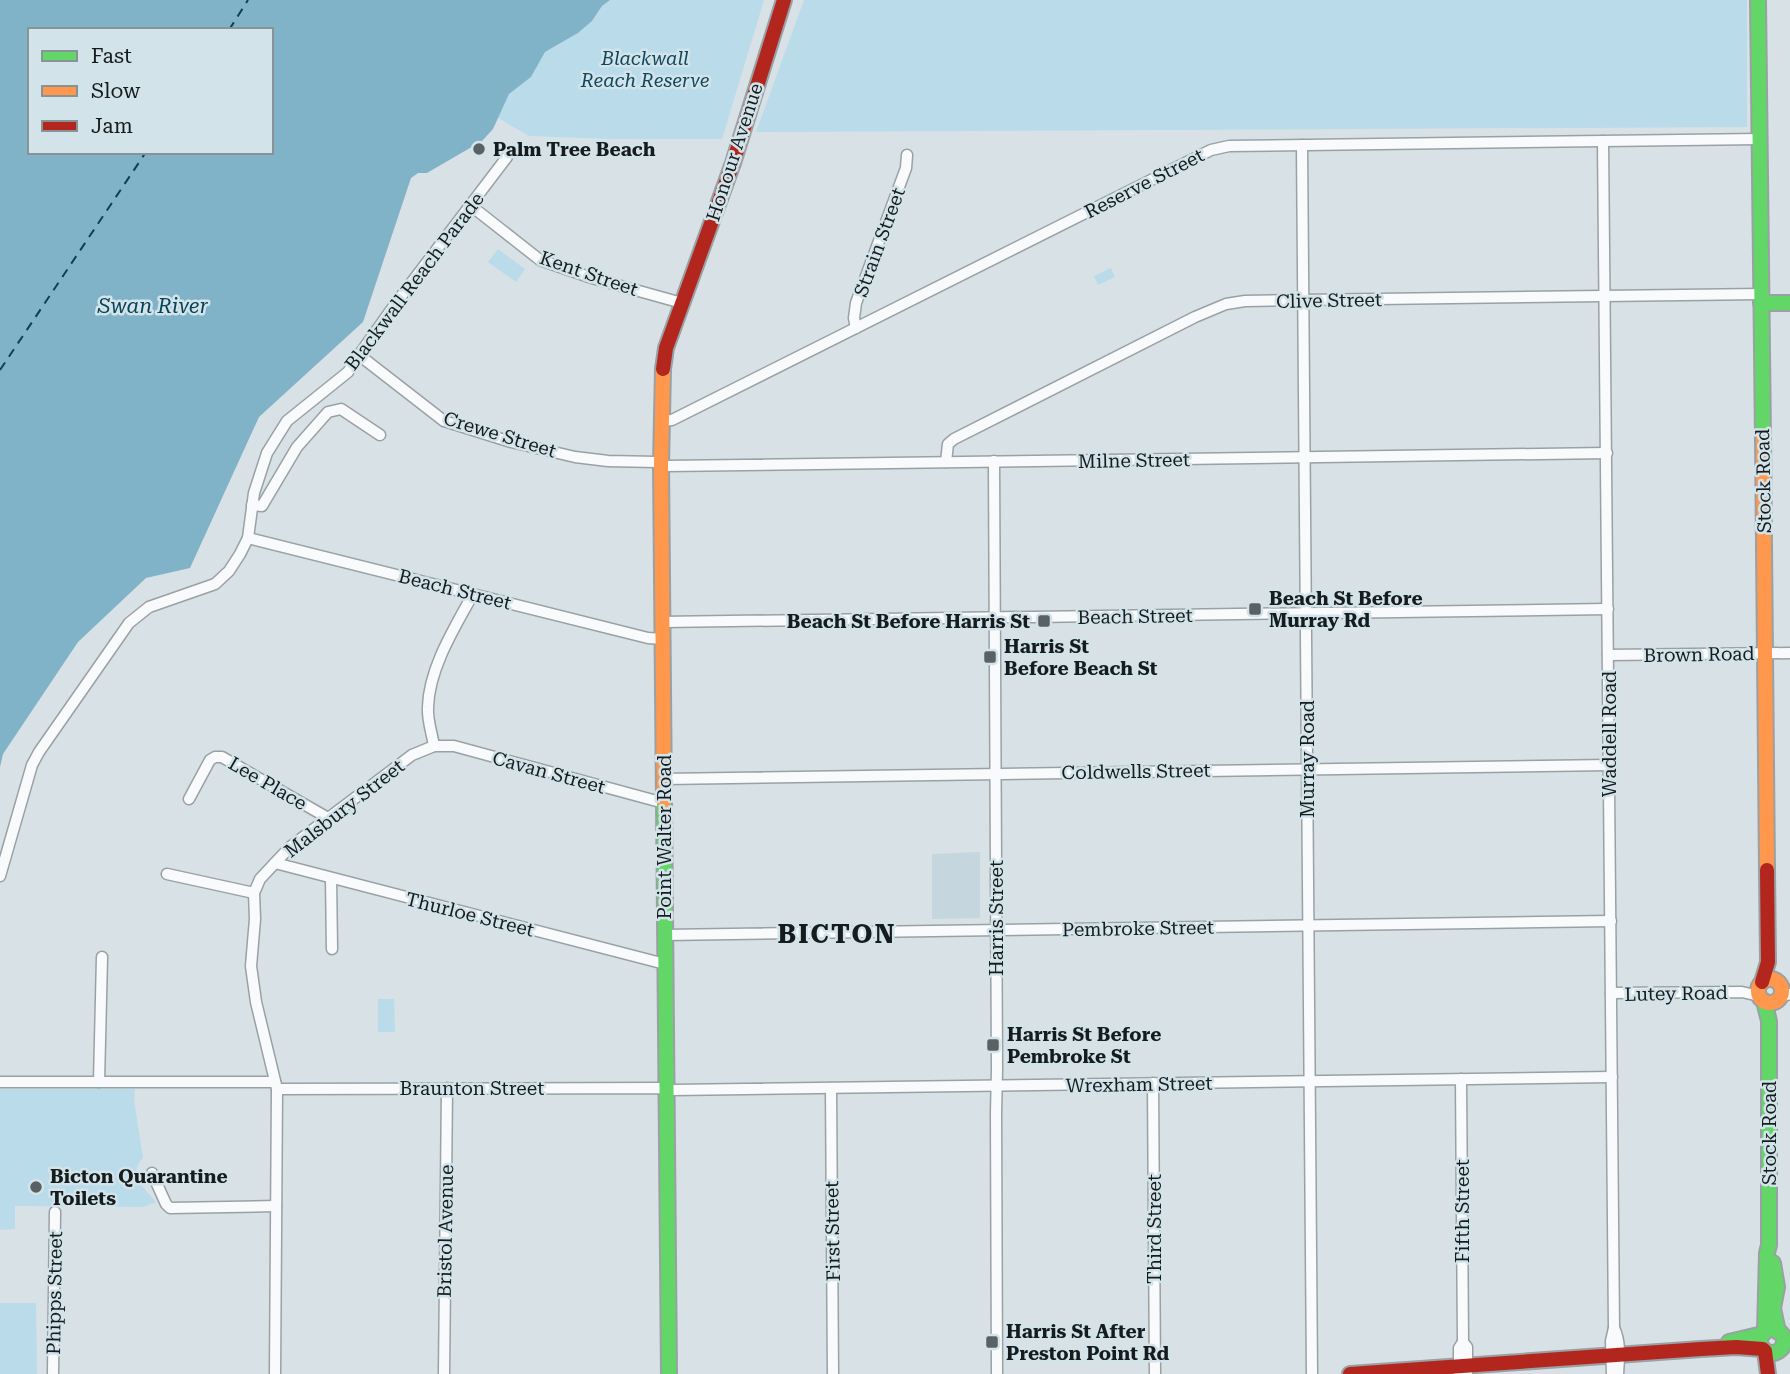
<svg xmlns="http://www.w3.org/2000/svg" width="1790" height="1374" font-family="'Roboto Serif',serif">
  <rect width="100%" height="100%" fill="#d8e1e5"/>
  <polygon fill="#c5d6de" points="980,852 980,918 932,919 932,854"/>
  <g fill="#badbea">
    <polygon points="610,0 764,0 722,139 609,139 529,136 498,118 509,94 531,77 545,52 578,33 592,21 602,6"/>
    <polygon points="804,0 1747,0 1747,127 756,132"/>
    <polygon points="498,249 525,269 516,282 488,262"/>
    <polygon points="1111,268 1115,277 1098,285 1094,276"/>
    <polygon points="378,999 394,999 395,1032 378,1032"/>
    <path d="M0,1089H135L134,1100L143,1158C126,1174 146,1190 156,1202L143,1207L15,1206V1229L0,1230Z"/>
    <polygon points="0,1303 36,1303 37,1374 0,1374"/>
  </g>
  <path fill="#81b3c8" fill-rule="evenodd" d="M0,0H610L602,6L592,21L578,33L545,52L531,77L509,94L493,129L482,141L427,173H418L411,178L363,322L259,417L190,568L146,578L78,642L3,754L0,767ZM30,30H271V152H30Z"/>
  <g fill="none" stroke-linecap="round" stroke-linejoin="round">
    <g stroke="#074357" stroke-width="2" stroke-dasharray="9 7" stroke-linecap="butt">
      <polyline points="229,30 248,0"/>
      <polyline points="0,370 146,152"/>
    </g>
    <g stroke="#9aa1a4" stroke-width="13">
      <g id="street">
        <polyline points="1603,141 1614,1328 1611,1341 1612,1374"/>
        <polyline points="1302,145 1312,1374"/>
        <polyline points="470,205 540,260 592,278 682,303"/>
        <polyline points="856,328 854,318 856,303 906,168 907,155"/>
        <polyline points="359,355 444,421 511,442 575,457 608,461 656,462 667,466 1607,453"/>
        <polyline points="661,421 672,420 678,417 1211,150 1229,146 1759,139"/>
        <polyline points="994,461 997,1070 996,1113 997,1374"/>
        <polyline points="946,462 948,444 954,439 1195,317 1226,304 1245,301 1303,300 1761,294"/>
        <polyline points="252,505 262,506 297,447 328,412 341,409 380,435"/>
        <polyline points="248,538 648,638 663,639"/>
        <polyline points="662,622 1608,609"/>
        <polyline points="1608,655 1790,653"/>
        <path d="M434,746C432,733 427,720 428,707C429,668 455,627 473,594"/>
        <polyline points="664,779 1609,765"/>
        <polyline points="189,799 210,760 215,757 222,757 328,818"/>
        <polyline points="275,863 665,964"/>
        <polyline points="167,874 254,893"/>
        <polyline points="0,876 32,765 39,752 129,623 149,607 215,584 229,571 240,554 248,538 254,493 267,453 287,421 348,372 359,355 396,303 507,157"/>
        <polyline points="331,878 332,949"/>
        <polyline points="665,935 1611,921"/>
        <polyline points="1611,993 1742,992 1759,996"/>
        <polyline points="1780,997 1790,994"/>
        <polyline points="1461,1079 1463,1342 1467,1347 1467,1374"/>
        <polyline points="0,1082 275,1082"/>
        <polyline points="99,1082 102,957"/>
        <polyline points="1153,1083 1155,1374"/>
        <polyline points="831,1088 833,1374"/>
        <polyline points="277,1089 661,1088 673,1090 1612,1077"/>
        <polyline points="152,1173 166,1204 170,1208 276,1206"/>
        <path d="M1614,1328C1621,1342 1619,1359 1618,1374"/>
        <polyline points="53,1374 55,1212"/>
        <polyline points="275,1374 277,1089 256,1002 251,966 255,919 254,893 260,879 290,847 412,755 434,746 454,746 664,803"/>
        <polyline points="444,1374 447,1088"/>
        <polyline points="1459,1374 1459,1348 1463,1342"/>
      </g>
    </g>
    <g stroke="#9aa1a4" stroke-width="18">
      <g id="fast">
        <polyline points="1758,0 1763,438"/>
        <polyline points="1761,303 1790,303"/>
        <polyline points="664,801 669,1374"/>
        <polyline points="1764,1001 1769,1021 1769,1245 1767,1253 1765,1332"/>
        <polyline points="1773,1263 1777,1287 1773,1308 1778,1332"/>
        <circle cx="1772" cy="1341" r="12"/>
        <polyline points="1729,1342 1763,1334"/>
      </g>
    </g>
    <g stroke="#9aa1a4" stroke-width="18">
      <g id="slow">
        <polyline points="663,369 661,464 664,801"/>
        <polyline points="1763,438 1767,870"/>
        <circle cx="1770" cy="991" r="12"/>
      </g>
    </g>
    <g stroke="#9aa1a4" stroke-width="18">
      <g id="jam">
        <polyline points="663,369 666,348 733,163 784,0"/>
        <polyline points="1762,982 1768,962 1767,870"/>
        <polyline points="1765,1351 1768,1374"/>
        <polyline points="1350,1374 1701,1349 1736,1347 1763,1349"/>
      </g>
    </g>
    <use href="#street" stroke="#f9fafb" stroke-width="10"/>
    <use href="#fast" stroke="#63d668" stroke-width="14"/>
    <use href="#slow" stroke="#ff974d" stroke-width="14"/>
    <use href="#jam" stroke="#b3261e" stroke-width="14"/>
  </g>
  <g fill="#5a6164" stroke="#d3e3ea" stroke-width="2.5">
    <circle cx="479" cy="149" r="7"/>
    <rect x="1248" y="602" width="14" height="14" rx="3.5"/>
    <rect x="1037" y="614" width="14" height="14" rx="3.5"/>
    <rect x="983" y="650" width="14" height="14" rx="3.5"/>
    <rect x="986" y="1038" width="14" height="14" rx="3.5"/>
    <circle cx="36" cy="1187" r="7"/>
    <rect x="985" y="1335" width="14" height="14" rx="3.5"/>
  </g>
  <g text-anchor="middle" stroke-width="5" stroke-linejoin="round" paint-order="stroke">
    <g font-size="19" font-style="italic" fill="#0f485d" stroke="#d3e3ea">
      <text x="645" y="65">Blackwall<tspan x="645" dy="22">Reach Reserve</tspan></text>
    </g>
    <g font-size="19" font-weight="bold" fill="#161c1e" stroke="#d3e3ea" text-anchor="start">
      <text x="493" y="156">Palm Tree Beach</text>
      <text x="1269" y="605">Beach St Before<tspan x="1269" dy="22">Murray Rd</tspan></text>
      <text x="1030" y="628" text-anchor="end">Beach St Before Harris St</text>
      <text x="1004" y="653">Harris St<tspan x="1004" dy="22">Before Beach St</tspan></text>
      <text x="1007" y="1041">Harris St Before<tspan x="1007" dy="22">Pembroke St</tspan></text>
      <text x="50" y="1183">Bicton Quarantine<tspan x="50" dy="22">Toilets</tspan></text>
      <text x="1006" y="1338">Harris St After<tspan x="1006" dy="22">Preston Point Rd</tspan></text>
    </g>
    <g font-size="19" fill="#161c1e" stroke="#d3e3ea">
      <text transform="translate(734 152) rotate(-72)" y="7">Honour Avenue</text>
      <text transform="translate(1144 183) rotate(-27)" y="7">Reserve Street</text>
      <text transform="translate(879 242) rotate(-70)" y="7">Strain Street</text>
      <text transform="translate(589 273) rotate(19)" y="7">Kent Street</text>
      <text transform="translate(414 281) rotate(-53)" y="7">Blackwall Reach Parade</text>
      <text transform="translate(1329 300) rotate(-1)" y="7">Clive Street</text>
      <text transform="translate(500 434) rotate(17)" y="7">Crewe Street</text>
      <text transform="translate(1134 460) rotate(-1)" y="7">Milne Street</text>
      <text transform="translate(1763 481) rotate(-91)" y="7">Stock Road</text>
      <text transform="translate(455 589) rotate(14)" y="7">Beach Street</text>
      <text transform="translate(1135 616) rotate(-1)" y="7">Beach Street</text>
      <text transform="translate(1699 654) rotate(-1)" y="7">Brown Road</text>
      <text transform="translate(1609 734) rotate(-90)" y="7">Waddell Road</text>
      <text transform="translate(1307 759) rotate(-90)" y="7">Murray Road</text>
      <text transform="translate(1136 771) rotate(-1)" y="7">Coldwells Street</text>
      <text transform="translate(549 772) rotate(15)" y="7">Cavan Street</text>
      <text transform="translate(268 783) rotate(30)" y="7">Lee Place</text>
      <text transform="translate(344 808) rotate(-38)" y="7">Malsbury Street</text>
      <text transform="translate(664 837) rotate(-90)" y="7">Point Walter Road</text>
      <text transform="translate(470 914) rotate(14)" y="7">Thurloe Street</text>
      <text transform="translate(996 918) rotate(-90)" y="7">Harris Street</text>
      <text transform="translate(1138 928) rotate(-1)" y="7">Pembroke Street</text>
      <text transform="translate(1676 993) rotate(-1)" y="7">Lutey Road</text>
      <text transform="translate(1139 1084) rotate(-1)" y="7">Wrexham Street</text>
      <text x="472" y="1095">Braunton Street</text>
      <text transform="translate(1769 1133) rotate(-90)" y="7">Stock Road</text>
      <text transform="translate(1462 1211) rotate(-90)" y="7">Fifth Street</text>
      <text transform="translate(1154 1229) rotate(-90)" y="7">Third Street</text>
      <text transform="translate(445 1231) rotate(-89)" y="7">Bristol Avenue</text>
      <text transform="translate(832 1231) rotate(-91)" y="7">First Street</text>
      <text transform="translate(54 1293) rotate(-89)" y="7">Phipps Street</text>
    </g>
    <g font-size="21" font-style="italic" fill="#074357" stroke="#d3e3ea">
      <text x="153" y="313">Swan River</text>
    </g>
    <g font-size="26" font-weight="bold" letter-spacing="2" fill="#161c1e" stroke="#d3e3ea">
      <text x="837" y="943">BICTON</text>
    </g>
  </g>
  <rect x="28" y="28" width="245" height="126" fill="#d3e3ea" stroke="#879398" stroke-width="2"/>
  <rect x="42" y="51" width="35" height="10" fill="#63d668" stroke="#879398" stroke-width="2"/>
  <text x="91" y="63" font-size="21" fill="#161c1e">Fast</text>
  <rect x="42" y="86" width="35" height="10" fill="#ff974d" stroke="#879398" stroke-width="2"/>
  <text x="91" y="98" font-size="21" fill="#161c1e">Slow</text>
  <rect x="42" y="121" width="35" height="10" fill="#b3261e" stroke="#879398" stroke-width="2"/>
  <text x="91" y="133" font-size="21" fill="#161c1e">Jam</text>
</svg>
